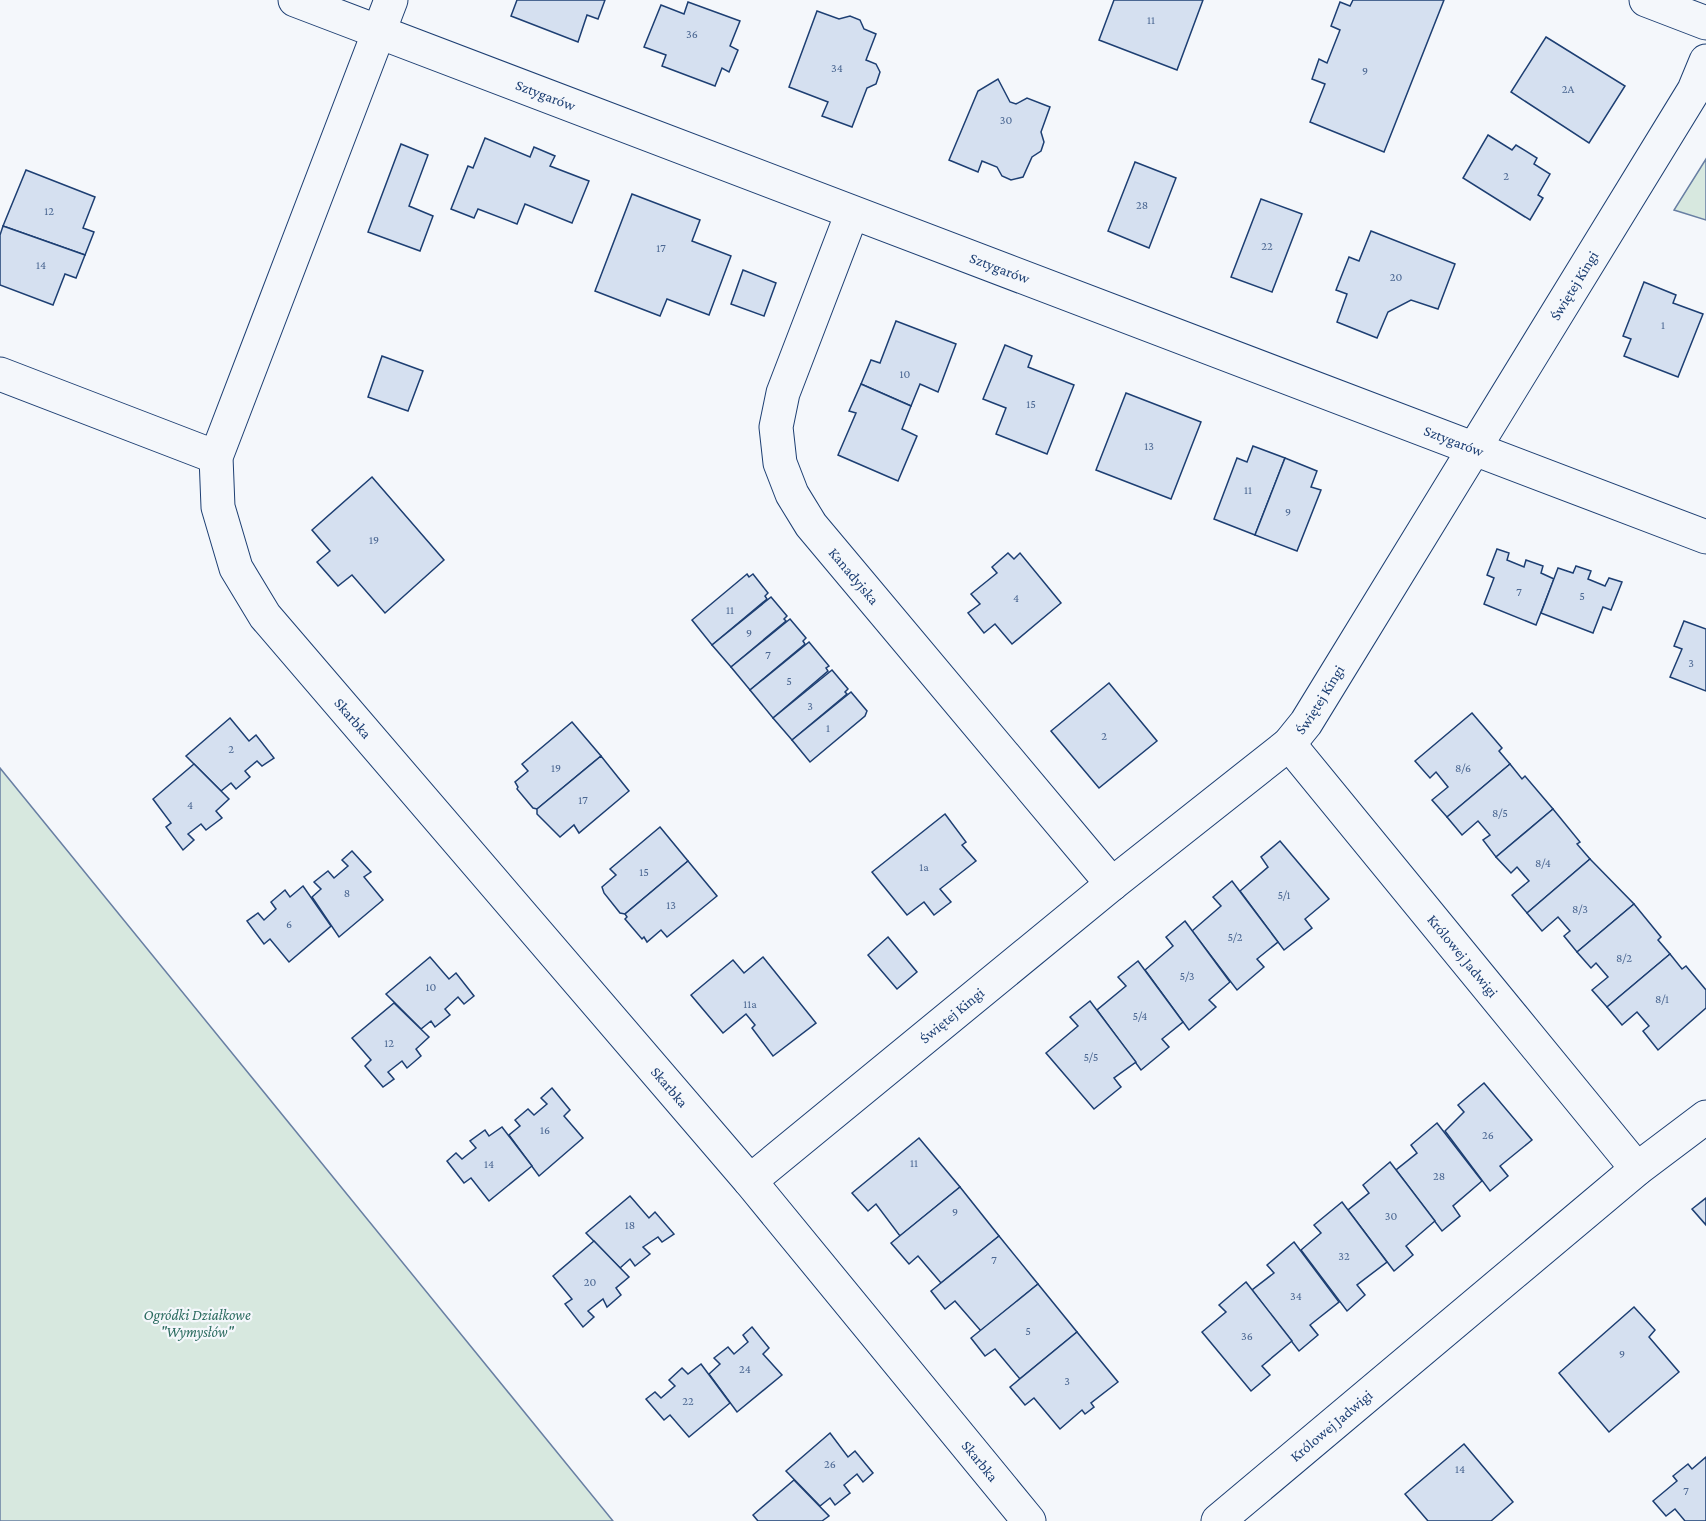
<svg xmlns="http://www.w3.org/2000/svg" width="1706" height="1521" font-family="'Crimson Pro',serif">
  <rect width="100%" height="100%" fill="#f4f7fb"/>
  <g fill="#d7e8df" stroke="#687fa3" stroke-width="1.5">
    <polygon points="1706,159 1706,220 1674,210"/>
    <polygon points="0,768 613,1521 0,1521"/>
  </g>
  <g fill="#d5e0f0" stroke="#1d3f73" stroke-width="1.5">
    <polygon points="517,0 605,0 598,19 587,15 578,42 511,16"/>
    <polygon points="1114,0 1203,0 1177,70 1099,40"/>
    <polygon points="1353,0 1444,0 1384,152 1310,122 1325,84 1312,79 1319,59 1327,63 1340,30 1331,26 1340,2 1350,6"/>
    <polygon points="688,2 740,21 730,46 738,50 729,72 722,68 715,86 662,66 666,55 644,47 661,5 684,14"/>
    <polygon points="817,11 839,19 850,16 860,20 864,29 876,34 866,60 876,64 880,72 876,84 867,88 852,127 822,116 828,102 789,87"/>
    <polygon points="1546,37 1625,86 1589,143 1511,92"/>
    <polygon points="998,79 1010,102 1016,104 1027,98 1050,107 1041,132 1044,142 1041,151 1032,157 1023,177 1011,180 1002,176 997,167 982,161 978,172 949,160 978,91"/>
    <polygon points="1488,135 1512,150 1516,145 1537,158 1534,164 1550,174 1538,195 1543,198 1530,220 1463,178"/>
    <polygon points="485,138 530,157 534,147 555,156 550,166 589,181 572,223 525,204 517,224 478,209 474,218 451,209 468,166 473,168"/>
    <polygon points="401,144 428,155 409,206 433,216 420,251 368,232"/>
    <polygon points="1135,162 1176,178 1149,248 1108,231"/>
    <polygon points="26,170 95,197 83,228 94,232 85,255 3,226"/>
    <polygon points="632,194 700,220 692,241 731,256 709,315 667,299 660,316 595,291"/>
    <polygon points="1261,199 1302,214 1272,292 1231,277"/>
    <polygon points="3,226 85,255 76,278 65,274 53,305 0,285 0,235"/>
    <polygon points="1371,231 1455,264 1438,309 1411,300 1388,312 1377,338 1337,322 1347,294 1336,290 1349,257 1359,261"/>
    <polygon points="743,270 776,283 764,316 731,304"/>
    <polygon points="1644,282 1676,295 1673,303 1703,314 1678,377 1624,356 1631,339 1623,336"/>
    <polygon points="896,321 956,344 938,392 920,384 911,406 861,384 871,360 880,363"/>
    <polygon points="1005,345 1032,356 1028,367 1074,385 1047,454 996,434 1006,408 983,399"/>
    <polygon points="382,356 423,371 408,411 368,397"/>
    <polygon points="861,384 911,406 902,429 917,436 898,481 838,455 856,413 849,411"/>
    <polygon points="1126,393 1201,422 1171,499 1096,470"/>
    <polygon points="1253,446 1285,458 1255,535 1214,519 1237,458 1247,462"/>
    <polygon points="1285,458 1317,471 1311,487 1321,490 1297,551 1255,535"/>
    <polygon points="372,477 444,560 385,613 352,575 338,586 317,562 330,551 312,530"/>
    <polygon points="1497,549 1509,553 1507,560 1524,567 1526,560 1543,566 1541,573 1554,579 1536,625 1484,604 1494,578 1487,575"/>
    <polygon points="1008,553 1014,559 1020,553 1061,603 1012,644 995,624 984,633 968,613 980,604 971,594 997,573 992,567"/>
    <polygon points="1576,566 1591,571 1588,579 1605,586 1609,578 1622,582 1611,610 1603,607 1593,633 1541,613 1558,568 1573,573"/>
    <polygon points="747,574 749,577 753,574 768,593 765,596 767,599 712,645 692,620"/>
    <polygon points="771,597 787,616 784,619 786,621 731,667 712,645"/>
    <polygon points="790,619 806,638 803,641 805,644 750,690 731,667"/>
    <polygon points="1684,621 1706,629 1706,691 1670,677 1682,649 1674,646"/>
    <polygon points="809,642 829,666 826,668 828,671 773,718 750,690"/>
    <polygon points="832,670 848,689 845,692 847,694 792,740 773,718"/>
    <polygon points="1109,683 1157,741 1099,788 1051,731"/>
    <polygon points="851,692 867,711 865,716 810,762 792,740"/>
    <polygon points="1472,713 1502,748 1499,751 1510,764 1447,817 1432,800 1448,787 1436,772 1430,778 1415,761"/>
    <polygon points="230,718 249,741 256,735 274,758 262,766 257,761 245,771 250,777 236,789 231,783 221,791 186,756"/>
    <polygon points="572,722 601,756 537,809 533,808 517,789 518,787 515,782 528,771 522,764"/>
    <polygon points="601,756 629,791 579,833 574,825 560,837 537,814 537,809"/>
    <polygon points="194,764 229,799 216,811 222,818 206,830 201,824 188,834 194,840 183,850 166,827 171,823 153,799"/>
    <polygon points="1510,764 1522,779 1525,776 1553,809 1496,857 1483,840 1490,835 1478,821 1462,835 1447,817"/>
    <polygon points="1553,809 1580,842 1577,844 1590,859 1527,913 1512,895 1529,881 1517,867 1511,873 1496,857"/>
    <polygon points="945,814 966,842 962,845 976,861 940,889 951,902 934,915 924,902 907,915 872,872"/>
    <polygon points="660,827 688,861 625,914 620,913 604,893 602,887 616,875 610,869"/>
    <polygon points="1280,841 1329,899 1305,919 1312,928 1284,950 1240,891 1268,867 1261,857"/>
    <polygon points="352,851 371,872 364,877 383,900 339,937 312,897 321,889 314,882 328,871 334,878 348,866 342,860"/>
    <polygon points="1590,859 1634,904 1577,952 1564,936 1570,931 1558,917 1542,931 1527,913"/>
    <polygon points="688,861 717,896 667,937 661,930 647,942 644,937 642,939 625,919 627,917 625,914"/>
    <polygon points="1232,881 1278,942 1257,959 1264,967 1237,990 1192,931 1221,906 1213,897"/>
    <polygon points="303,886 331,926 289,962 270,939 264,944 247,921 258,913 264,920 276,909 271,902 285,890 290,897"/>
    <polygon points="1634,904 1661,937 1658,940 1670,954 1607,1007 1592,990 1608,977 1596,963 1591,968 1577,952"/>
    <polygon points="1185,921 1230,982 1209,1000 1216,1007 1189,1030 1145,970 1173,946 1166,937"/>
    <polygon points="888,937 917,972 897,989 868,955"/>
    <polygon points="1670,954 1682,969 1686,966 1706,990 1706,1008 1658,1050 1643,1031 1649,1026 1637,1012 1622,1025 1607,1007"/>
    <polygon points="430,957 449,979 456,973 474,996 464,1004 458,997 445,1009 450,1015 435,1027 431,1021 421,1029 386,994"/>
    <polygon points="763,957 816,1023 773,1056 752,1028 755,1025 746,1014 723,1033 691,995 733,960 744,973"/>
    <polygon points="1138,961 1183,1022 1162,1039 1169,1047 1141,1070 1097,1010 1126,986 1118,977"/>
    <polygon points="1090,1001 1136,1062 1114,1078 1121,1087 1094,1109 1046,1053 1078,1026 1070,1017"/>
    <polygon points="394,1003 429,1037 416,1049 421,1056 407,1068 402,1061 388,1072 394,1079 383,1087 365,1066 371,1060 352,1038"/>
    <polygon points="1484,1083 1532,1140 1500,1166 1508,1176 1490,1191 1445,1131 1464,1112 1458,1105"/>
    <polygon points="552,1088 570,1110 564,1116 583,1138 539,1176 509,1135 520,1126 515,1120 528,1109 534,1115 547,1104 541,1098"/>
    <polygon points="1437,1123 1482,1181 1453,1206 1460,1216 1442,1231 1396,1170 1417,1153 1411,1145"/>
    <polygon points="502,1127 532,1166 489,1201 471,1178 464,1183 447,1161 456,1153 462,1159 476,1148 470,1141 485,1130 489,1136"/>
    <polygon points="919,1138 960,1187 900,1236 876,1204 868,1211 852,1193"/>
    <polygon points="1390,1162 1435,1221 1406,1246 1413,1255 1394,1271 1348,1210 1369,1193 1363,1185"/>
    <polygon points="960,1187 999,1236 941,1283 918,1256 909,1264 891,1243"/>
    <polygon points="630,1196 649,1218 655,1212 674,1234 662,1242 658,1237 643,1247 650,1254 635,1266 630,1259 620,1268 586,1233"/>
    <polygon points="1706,1198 1706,1225 1692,1209"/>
    <polygon points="1342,1202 1387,1262 1357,1285 1365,1295 1347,1311 1301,1250 1321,1233 1314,1225"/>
    <polygon points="999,1236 1038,1284 981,1331 955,1301 945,1309 931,1291"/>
    <polygon points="594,1241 629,1277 616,1288 621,1295 607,1307 603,1299 588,1311 594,1317 583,1327 565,1304 572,1299 553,1276"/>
    <polygon points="1294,1242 1339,1302 1310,1325 1318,1335 1299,1351 1252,1290 1274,1273 1267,1265"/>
    <polygon points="1246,1282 1292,1341 1262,1366 1270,1375 1251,1391 1202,1332 1226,1312 1219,1305"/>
    <polygon points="1038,1284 1077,1332 1020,1379 995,1349 985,1356 971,1338"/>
    <polygon points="1634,1307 1655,1330 1649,1337 1679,1372 1609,1432 1559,1373"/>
    <polygon points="752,1327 769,1348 763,1354 782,1375 737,1412 709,1374 720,1364 714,1358 728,1347 734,1354 748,1342 743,1335"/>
    <polygon points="1077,1332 1118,1382 1091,1403 1094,1407 1085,1414 1082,1410 1060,1429 1034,1398 1025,1405 1010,1387"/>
    <polygon points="701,1364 730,1403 689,1437 670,1415 664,1420 646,1399 655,1392 661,1398 675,1386 669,1380 682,1368 688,1374"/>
    <polygon points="830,1433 848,1457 855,1451 873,1473 863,1482 857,1474 844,1485 850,1493 835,1505 830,1498 820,1506 786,1471"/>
    <polygon points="1464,1444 1513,1502 1491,1521 1428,1521 1405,1494"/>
    <polygon points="1706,1457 1706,1521 1685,1521 1675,1509 1666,1516 1653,1501 1677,1481 1673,1476 1688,1464 1692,1469"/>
    <polygon points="794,1480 829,1516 822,1521 758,1521 753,1515"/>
  </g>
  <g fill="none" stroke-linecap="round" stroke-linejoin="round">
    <g stroke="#1d3f73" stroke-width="35">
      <g id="minor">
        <path id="s1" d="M295,0L1706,537"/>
        <path id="s2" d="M391,0L216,457L218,507L236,568L265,616L750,1181L1029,1521"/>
        <polyline points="1646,0 1706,23"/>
        <path id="s3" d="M852,213L783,393L776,427L780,463L792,494L811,525L1112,884"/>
        <polyline points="0,374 216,457"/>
        <path id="s4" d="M1289,744L1637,1169"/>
        <path id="s5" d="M750,1181L1112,884L1289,744L1306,723L1694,90L1706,61"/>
        <path id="s6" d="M1218,1521L1637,1169L1706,1117"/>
      </g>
    </g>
    <use href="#minor" stroke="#f4f7fb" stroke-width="33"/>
  </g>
  <g text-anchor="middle" stroke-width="4.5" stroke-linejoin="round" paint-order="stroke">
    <g font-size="12" fill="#4b6792">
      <text x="1151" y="24">11</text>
      <text x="692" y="38">36</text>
      <text x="837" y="72">34</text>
      <text x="1365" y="75">9</text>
      <text x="1568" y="93">2A</text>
      <text x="1006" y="124">30</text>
      <text x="1506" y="180">2</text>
      <text x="1142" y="209">28</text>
      <text x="49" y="215">12</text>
      <text x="1267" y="250">22</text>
      <text x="661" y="252">17</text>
      <text x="41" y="269">14</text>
      <text x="1396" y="281">20</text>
      <text x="1663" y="329">1</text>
      <text x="905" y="378">10</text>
      <text x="1031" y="408">15</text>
      <text x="1149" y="450">13</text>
      <text x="1248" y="494">11</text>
      <text x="1288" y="516">9</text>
      <text x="374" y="544">19</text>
      <text x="1519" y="596">7</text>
      <text x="1582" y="600">5</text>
      <text x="1016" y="602">4</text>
      <text x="730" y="614">11</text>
      <text x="749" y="637">9</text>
      <text x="768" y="659">7</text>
      <text x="1691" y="667">3</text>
      <text x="789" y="685">5</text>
      <text x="810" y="710">3</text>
      <text x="828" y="732">1</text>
      <text x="1104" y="740">2</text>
      <text x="231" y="753">2</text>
      <text x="556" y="772">19</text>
      <text x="1463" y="772">8/6</text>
      <text x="583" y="804">17</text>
      <text x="190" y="809">4</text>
      <text x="1500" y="817">8/5</text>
      <text x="1543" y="867">8/4</text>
      <text x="924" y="871">1a</text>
      <text x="644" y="876">15</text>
      <text x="347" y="897">8</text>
      <text x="1284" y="899">5/1</text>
      <text x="671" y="909">13</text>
      <text x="1580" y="913">8/3</text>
      <text x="289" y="928">6</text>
      <text x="1235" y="941">5/2</text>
      <text x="1624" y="962">8/2</text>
      <text x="1187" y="980">5/3</text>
      <text x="431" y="991">10</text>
      <text x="1662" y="1003">8/1</text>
      <text x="750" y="1008">11a</text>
      <text x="1140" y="1020">5/4</text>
      <text x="389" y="1047">12</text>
      <text x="1091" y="1061">5/5</text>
      <text x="545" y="1134">16</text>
      <text x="1488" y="1139">26</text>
      <text x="914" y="1167">11</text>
      <text x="489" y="1168">14</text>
      <text x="1439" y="1180">28</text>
      <text x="955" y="1216">9</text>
      <text x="1391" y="1220">30</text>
      <text x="630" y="1229">18</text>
      <text x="1344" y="1260">32</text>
      <text x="994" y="1264">7</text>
      <text x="590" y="1286">20</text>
      <text x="1296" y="1300">34</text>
      <text x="1028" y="1335">5</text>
      <text x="1247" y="1340">36</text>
      <text x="1622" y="1358">9</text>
      <text x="745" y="1373">24</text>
      <text x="1067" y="1385">3</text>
      <text x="688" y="1405">22</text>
      <text x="830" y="1468">26</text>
      <text x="1460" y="1473">14</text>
      <text x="1686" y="1495">7</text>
    </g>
    <g font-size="15" fill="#1d3f73" stroke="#f4f7fb">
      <text dy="5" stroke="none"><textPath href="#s1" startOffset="268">Sztygarów</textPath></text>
      <text dy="5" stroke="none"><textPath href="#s1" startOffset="754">Sztygarów</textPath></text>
      <text dy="5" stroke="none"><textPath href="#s5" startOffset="1234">Świętej Kingi</textPath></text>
      <text dy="5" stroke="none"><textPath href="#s1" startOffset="1240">Sztygarów</textPath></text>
      <text dy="5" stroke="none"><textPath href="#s3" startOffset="400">Kanadyjska</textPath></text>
      <text dy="5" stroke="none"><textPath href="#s5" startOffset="748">Świętej Kingi</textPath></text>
      <text dy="5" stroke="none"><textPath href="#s2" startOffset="794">Skarbka</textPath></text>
      <text dy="5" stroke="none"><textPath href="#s4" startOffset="274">Królowej Jadwigi</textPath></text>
      <text dy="5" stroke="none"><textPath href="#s5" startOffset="261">Świętej Kingi</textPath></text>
      <text dy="5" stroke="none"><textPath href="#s2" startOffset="1280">Skarbka</textPath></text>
      <text dy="5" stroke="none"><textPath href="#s6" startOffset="148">Królowej Jadwigi</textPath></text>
      <text dy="5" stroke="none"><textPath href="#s2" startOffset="1766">Skarbka</textPath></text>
    </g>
    <g font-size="15" font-style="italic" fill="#2c6c60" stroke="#f4f7fb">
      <text x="197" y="1320">Ogródki Działkowe<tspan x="197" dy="17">"Wymysłów"</tspan></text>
    </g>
  </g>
</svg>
